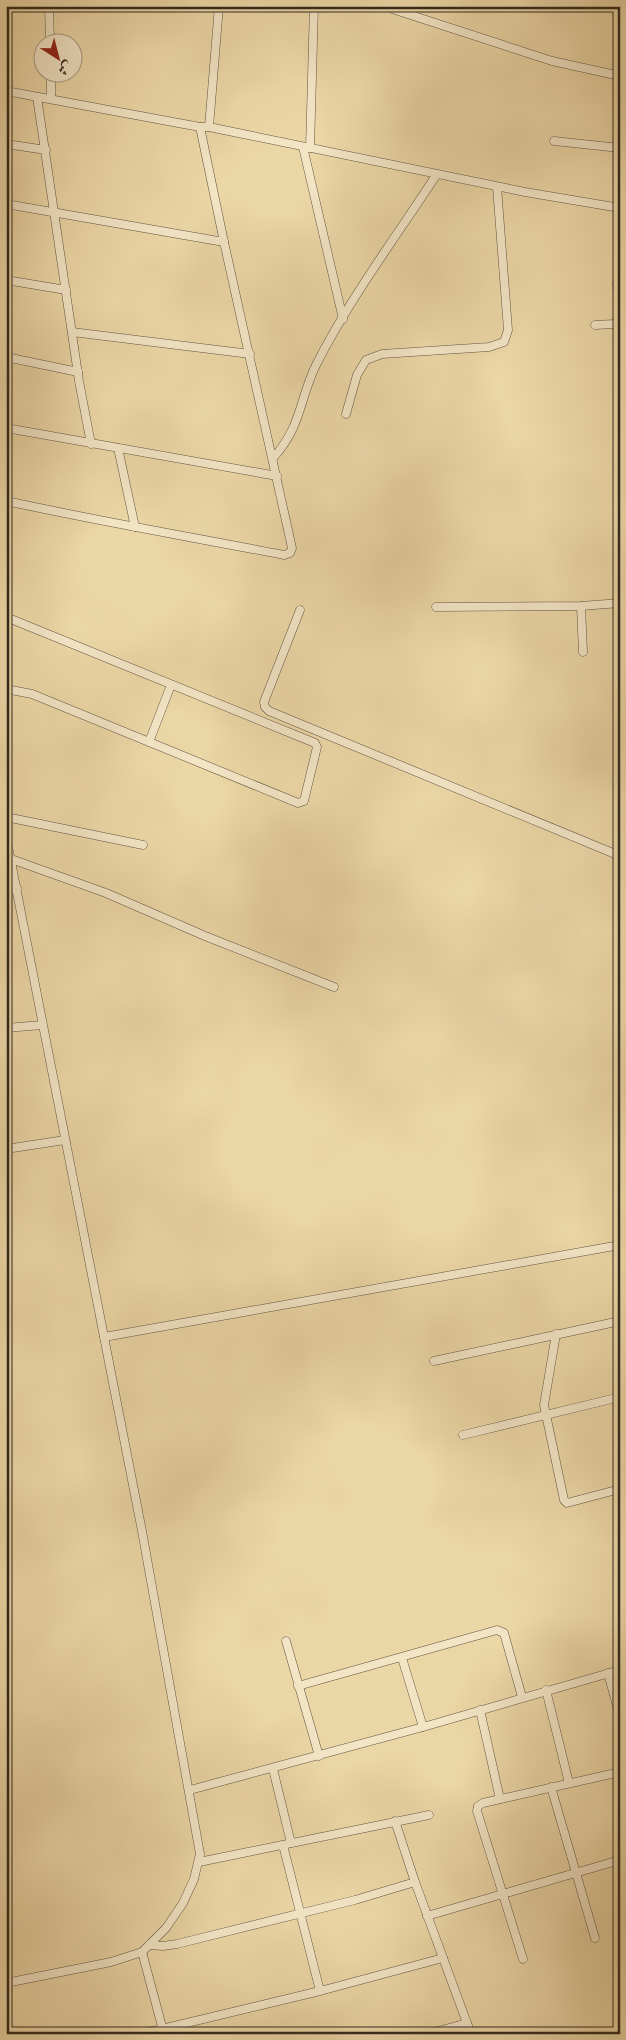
<svg xmlns="http://www.w3.org/2000/svg" width="626" height="2040" font-family="'Gentium Book Plus',Amiri,serif">
  <rect width="100%" height="100%" fill="#ebd6a6"/>
  <filter id="stains"><feTurbulence type="fractalNoise" baseFrequency=".004" numOctaves="4"/><feColorMatrix values="0 0 0 0 .2 0 0 0 0 .09 0 0 0 0 .02 0 0 0 .5 -.17"/></filter>
  <radialGradient id="worn" r=".72"><stop offset=".6" stop-color="#630" stop-opacity="0"/><stop offset="1" stop-color="#630" stop-opacity=".3"/></radialGradient>
  <g fill="none" stroke-linecap="round" stroke-linejoin="round">
    <g stroke="#615440" stroke-width="9">
      <g id="minor">
        <polyline points="49,6 50,42"/>
        <polyline points="383,6 552,61 620,76"/>
        <polyline points="51,72 51,99"/>
        <polyline points="6,91 200,127 209,127 525,192 620,208"/>
        <polyline points="37,97 79,381 91,444"/>
        <polyline points="209,127 219,6"/>
        <polyline points="554,141 620,148"/>
        <polyline points="6,144 46,150"/>
        <polyline points="303,147 343,319"/>
        <polyline points="310,148 314,6"/>
        <polyline points="6,204 224,242"/>
        <polyline points="620,279 617,283 620,305"/>
        <polyline points="6,280 66,290"/>
        <polyline points="595,325 614,324 620,318"/>
        <polyline points="72,332 250,354"/>
        <polyline points="6,357 78,372"/>
        <polyline points="346,414 357,375 366,360 382,354 489,347 504,342 508,330 497,187"/>
        <polyline points="6,428 277,476"/>
        <polyline points="118,448 135,527"/>
        <path d="M273,458C302,426 299,400 316,365C350,298 396,237 437,174"/>
        <path d="M6,501C98,521 191,537 284,555L290,553L292,548L224,242L200,127"/>
        <polyline points="581,606 583,652"/>
        <polyline points="436,607 581,606 620,603"/>
        <polyline points="300,610 264,702 265,707 269,711 620,856"/>
        <polyline points="6,617 315,743 317,747 304,801 298,803 32,694 6,689"/>
        <polyline points="149,742 171,685"/>
        <polyline points="6,817 143,845"/>
        <polyline points="6,836 142,1531 200,1854 194,1879 183,1903 166,1928 142,1952 111,1962 6,1983"/>
        <polyline points="11,859 106,893 205,936 334,987"/>
        <polyline points="6,889 17,888"/>
        <polyline points="6,1028 42,1025"/>
        <polyline points="6,1149 65,1140"/>
        <polyline points="556,1334 544,1405 564,1500 567,1503 620,1489"/>
        <polyline points="104,1337 620,1245"/>
        <polyline points="434,1361 620,1321"/>
        <polyline points="463,1435 620,1397"/>
        <polyline points="286,1641 319,1756"/>
        <polyline points="402,1658 423,1727"/>
        <polyline points="608,1673 620,1717"/>
        <polyline points="298,1686 497,1630 504,1633 522,1697"/>
        <polyline points="546,1690 569,1783"/>
        <polyline points="480,1710 500,1799"/>
        <polyline points="273,1769 291,1843"/>
        <polyline points="551,1787 595,1938"/>
        <polyline points="190,1790 423,1727 620,1670"/>
        <polyline points="395,1821 415,1882 471,2034"/>
        <polyline points="283,1845 320,1991"/>
        <polyline points="199,1862 429,1815"/>
        <polyline points="427,1916 620,1860"/>
        <polyline points="149,1945 163,1946 177,1944 355,1900 415,1882"/>
        <polyline points="142,1952 164,2034"/>
        <polyline points="523,1959 477,1811 478,1806 483,1803 620,1772"/>
        <polyline points="141,2034 320,1991 443,1958"/>
        <polyline points="428,2034 467,2023"/>
      </g>
    </g>
    <use href="#minor" stroke="#f2e4c5" stroke-width="8"/>
  </g>
  <rect width="626" height="2040" fill="none" stroke="#ebd6a6" stroke-width="25"/>
  <rect x="8" y="8" width="611" height="2025" fill="none" stroke="#33281e" stroke-width="2.5"/>
  <rect x="12" y="12" width="601" height="2015" fill="none" stroke="#33281e"/>
  <g transform="translate(58 58) rotate(144)"><circle r="24" fill="#f2e4c5" stroke="#a69982"/>
  <path d="M0-4L9 19L0 12L-9 19Z" fill="#8f2418"/>
  <text y="-8" font-size="14" font-weight="bold" text-anchor="middle" fill="#33281e">ش</text>
  </g>
  <rect width="100%" height="100%" filter="url(#stains)"/>
  <rect width="100%" height="100%" fill="url(#worn)"/>
</svg>
